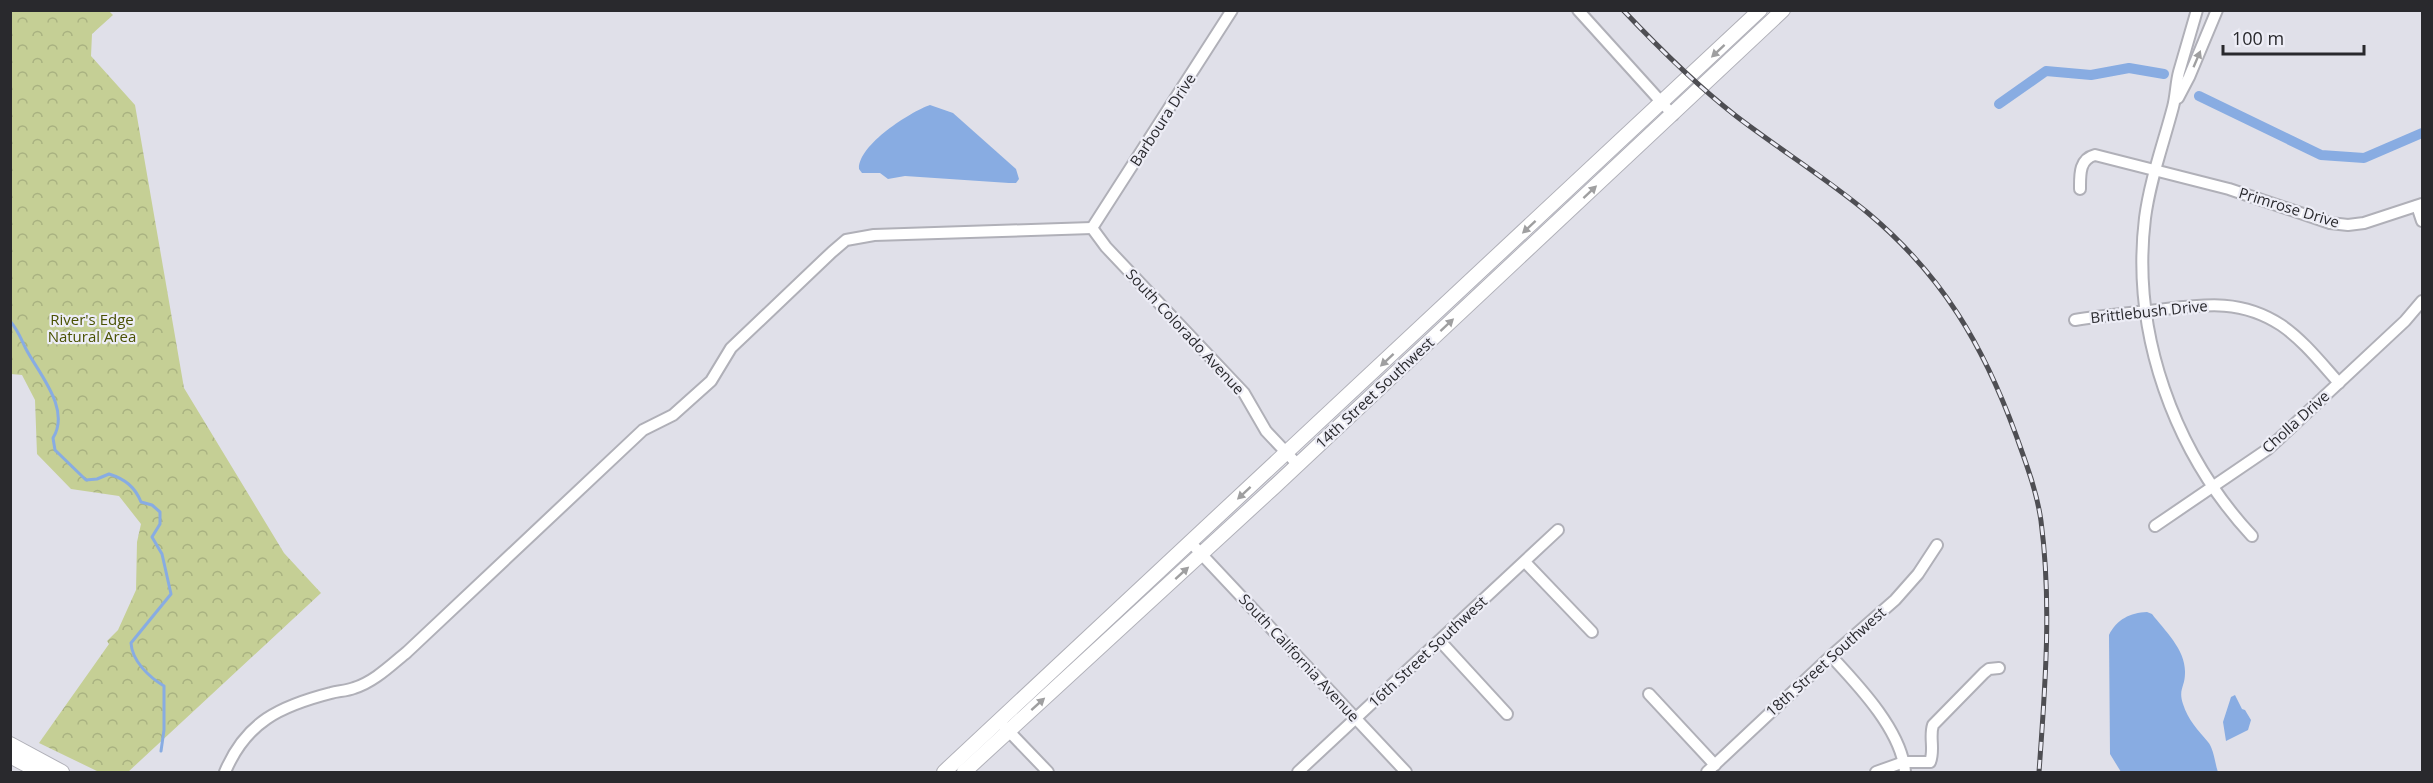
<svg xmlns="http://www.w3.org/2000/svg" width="2433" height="783" font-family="'Open Sans',sans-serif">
  <defs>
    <pattern id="park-crowns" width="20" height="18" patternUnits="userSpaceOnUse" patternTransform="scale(1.5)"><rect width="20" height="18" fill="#c5cf95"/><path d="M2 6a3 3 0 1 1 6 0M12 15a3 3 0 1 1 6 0" fill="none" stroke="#a9b281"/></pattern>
  </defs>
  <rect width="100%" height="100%" fill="#e0e0e9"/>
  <polygon fill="url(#park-crowns)" points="11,10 108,10 113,15 92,34 91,56 135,105 184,388 284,553 321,593 128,772 99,772 39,743 109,644 107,641 118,630 136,590 137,542 141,524 119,496 71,489 37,454 35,400 22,375 11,374"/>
  <g fill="#88ace2">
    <path d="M930,105L953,113L1016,169L1019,179L1016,183H1009L905,176L888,179L880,173H862L859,169C858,145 910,112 930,105Z"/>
    <path d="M2147,612L2152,614C2165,631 2186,650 2185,673C2185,687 2178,689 2183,704C2188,720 2198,730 2208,742C2214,749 2215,764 2218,772H2121L2110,754L2109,635C2117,619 2130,613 2147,612Z"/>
    <polygon points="2235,695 2242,709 2245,710 2251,720 2248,730 2226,741 2223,722 2231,697"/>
  </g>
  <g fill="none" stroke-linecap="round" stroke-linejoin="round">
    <path stroke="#88ace2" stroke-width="3" d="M10,321C18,330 21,339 26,349C39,374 71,409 53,438L55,450L86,480L97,479L109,474C125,479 135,487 141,502L152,505L160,512V524L152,537L162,554L171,594L131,643C132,661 149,677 164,686V730L161,751"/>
    <g stroke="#88ace2" stroke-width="10">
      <polyline points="2199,96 2321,155 2364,158 2422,133"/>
      <polyline points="1999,104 2046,71 2091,75 2129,68 2164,74"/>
    </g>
    <g stroke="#b0b0b8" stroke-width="14">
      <g id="minor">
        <polyline points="1578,10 1673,115"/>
        <path d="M2197,10C2191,31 2185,51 2179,72C2176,83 2176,96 2173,107C2163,145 2150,180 2145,218C2131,333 2174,452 2252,536"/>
        <polyline points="2178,98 2189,77 2217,10"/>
        <path d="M2080,189C2080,175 2079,159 2095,155L2229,189L2330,223L2348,225L2364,223L2422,204"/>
        <polyline points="2417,206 2422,221"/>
        <polyline points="1092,228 1106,247 1244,393 1266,431 1298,465"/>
        <polyline points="1092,228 1232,10"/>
        <path d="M2075,320C2099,316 2123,314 2148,311C2196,306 2237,296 2281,325C2303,340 2321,363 2339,383"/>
        <polyline points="2155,526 2268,449 2405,321 2422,301"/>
        <polyline points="1191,543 1406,772"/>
        <polyline points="1525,562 1592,632"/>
        <polyline points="1440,641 1507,714"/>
        <path d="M1831,656C1858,685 1902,731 1905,772"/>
        <polyline points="1649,694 1715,765"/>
        <polyline points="999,721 1048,772"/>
        <path d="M225,772C246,722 280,706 331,693C338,691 346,691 354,688C374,682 391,665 407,652L643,430L673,415L711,381L731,348L832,252L846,240L874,235L1092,228"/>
        <polyline points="1298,772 1558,530"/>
        <polyline points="1707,772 1831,656 1895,600 1918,574 1937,545"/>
        <path d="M1876,772L1904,762H1930C1935,750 1929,737 1933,725L1984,673L1989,669L1999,668"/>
      </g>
    </g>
    <g stroke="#b0b0b8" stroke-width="16">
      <g id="major">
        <polyline points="10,744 62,772"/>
        <polyline points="10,756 40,772"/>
        <polyline points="944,772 1760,10"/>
        <polyline points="964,772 1273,488 1783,10"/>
      </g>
    </g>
    <use href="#minor" stroke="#fff" stroke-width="10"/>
    <use href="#major" stroke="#fff" stroke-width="14"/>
    <g stroke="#4e4e53" stroke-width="5">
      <path id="rail" d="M1623,10C1659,48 1695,84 1736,116C1779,149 1826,178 1868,213C1943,276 1983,345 2016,435C2026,463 2037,492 2041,521C2052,604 2045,689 2039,772"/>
    </g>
    <use href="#rail" stroke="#ededf6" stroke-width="3" stroke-dasharray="9" stroke-linecap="butt"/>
  </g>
  <defs><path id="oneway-solid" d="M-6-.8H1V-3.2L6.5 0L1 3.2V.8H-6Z" transform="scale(1.5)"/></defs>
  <g fill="#9f9fa0">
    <use href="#oneway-solid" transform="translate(1718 51) rotate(137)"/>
    <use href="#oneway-solid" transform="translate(2197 59) rotate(-67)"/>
    <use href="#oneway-solid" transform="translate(1590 192) rotate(-43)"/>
    <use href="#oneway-solid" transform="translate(1529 227) rotate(137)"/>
    <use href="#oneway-solid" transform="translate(1447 325) rotate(-43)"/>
    <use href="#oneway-solid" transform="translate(1387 360) rotate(137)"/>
    <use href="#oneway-solid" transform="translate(1244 493) rotate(137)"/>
    <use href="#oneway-solid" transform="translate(1182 573) rotate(-42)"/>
    <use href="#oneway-solid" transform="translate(1038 704) rotate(-42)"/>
  </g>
  <g text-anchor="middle" stroke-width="4.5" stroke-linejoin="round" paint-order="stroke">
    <g font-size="15" fill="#29292d" stroke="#ededf6">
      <text transform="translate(1163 120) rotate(-57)" y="5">Barboura Drive</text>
      <text transform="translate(2289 208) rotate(17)" y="5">Primrose Drive</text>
      <text transform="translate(2149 312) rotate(-6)" y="5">Brittlebush Drive</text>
      <text transform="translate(1185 332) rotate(47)" y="5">South Colorado Avenue</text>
      <text transform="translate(1375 393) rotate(-43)" y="5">14th Street Southwest</text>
      <text transform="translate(2296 422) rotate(-42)" y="5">Cholla Drive</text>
      <text transform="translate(1428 652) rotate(-43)" y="5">16th Street Southwest</text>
      <text transform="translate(1299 658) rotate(47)" y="5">South California Avenue</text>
      <text transform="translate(1826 662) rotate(-42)" y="5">18th Street Southwest</text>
    </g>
    <g font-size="15" fill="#4a5203" stroke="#ededf6">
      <text x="92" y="325">River's Edge<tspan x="92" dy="17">Natural Area</tspan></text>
    </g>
  </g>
  <rect width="2433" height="783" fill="none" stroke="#29292d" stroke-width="24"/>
  <path d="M2223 45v9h141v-9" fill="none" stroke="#29292d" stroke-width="3"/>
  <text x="2232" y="45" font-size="18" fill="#29292d" stroke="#ededf6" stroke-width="4.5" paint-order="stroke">100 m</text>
</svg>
